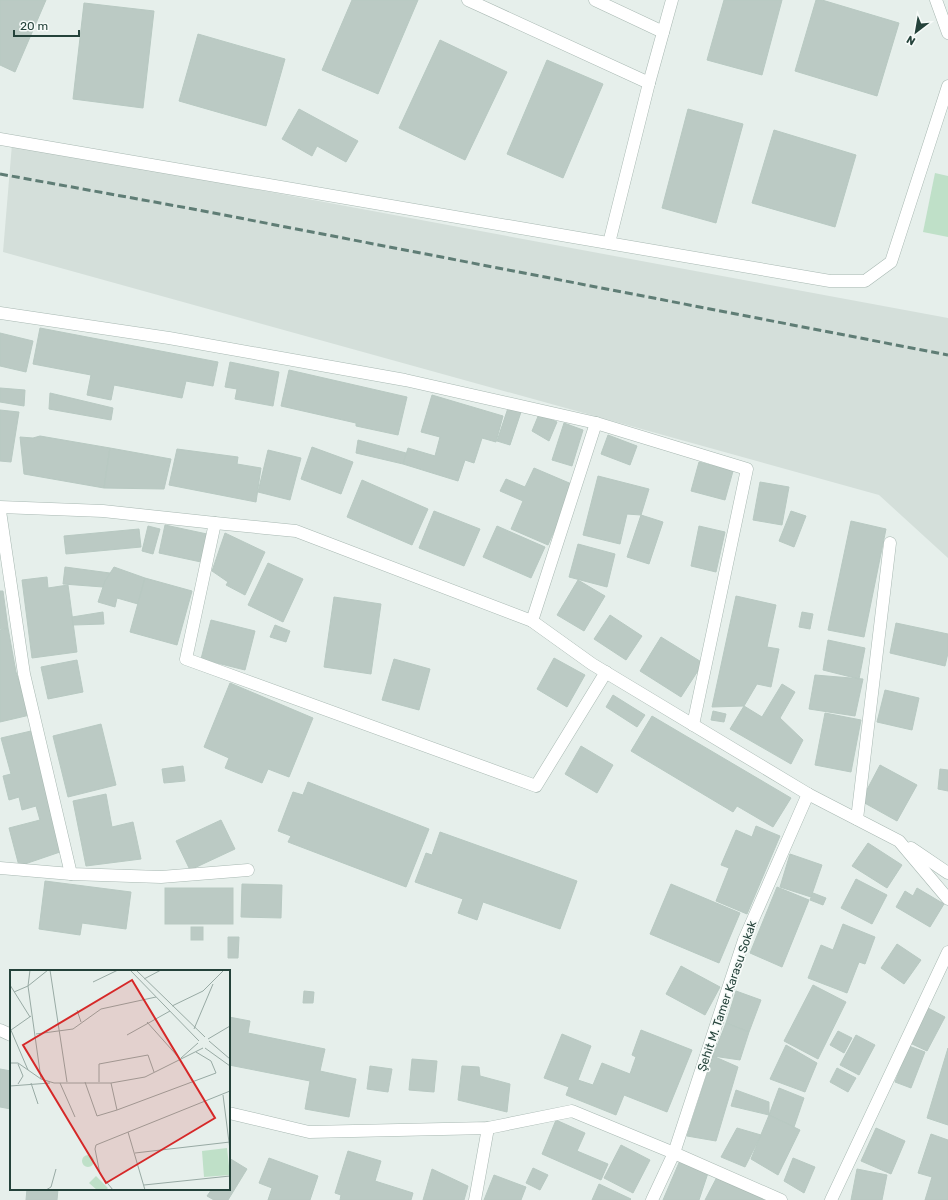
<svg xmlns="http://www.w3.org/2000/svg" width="948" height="1200" font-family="Rubik,sans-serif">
  <rect width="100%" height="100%" fill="#e6efeb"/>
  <polygon fill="#d4dfda" points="12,144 948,318 948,558 879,495 3,252"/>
  <polygon fill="#bfe0c8" points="935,173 948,176 948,237 923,232"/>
  <g fill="#bbcac4" stroke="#b8c9c2">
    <polygon points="0,0 46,0 15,72 0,65"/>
    <polygon points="352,0 418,0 378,94 322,70"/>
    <polygon points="724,0 782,0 762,75 707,60"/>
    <polygon points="816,0 822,0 899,23 877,96 795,71"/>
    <polygon points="84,3 154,11 143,108 73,99"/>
    <polygon points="198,34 285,59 266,126 179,101"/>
    <polygon points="440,40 507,72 465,160 399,128"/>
    <polygon points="547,60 603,84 563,178 507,154"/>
    <polygon points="299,109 358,141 346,162 317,146 312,156 282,139"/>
    <polygon points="688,109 743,124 716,223 662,208"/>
    <polygon points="774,130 856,155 835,227 752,203"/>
    <polygon points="40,328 218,362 213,386 186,381 182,398 114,385 111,400 87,395 91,375 33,364"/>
    <polygon points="0,333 33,341 26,372 0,366"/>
    <polygon points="230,362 279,372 273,406 235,399 237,389 225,387"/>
    <polygon points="289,370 407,397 398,435 356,426 356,423 281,406"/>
    <polygon points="0,388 25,390 24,406 0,402"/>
    <polygon points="50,393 113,408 111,420 49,409"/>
    <polygon points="432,395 503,416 496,442 482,438 474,463 465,460 458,481 403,464 408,448 435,456 440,437 421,432"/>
    <polygon points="508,408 521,412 510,445 497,441"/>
    <polygon points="0,410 19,412 11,462 0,461"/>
    <polygon points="539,414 557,422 549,441 532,431"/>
    <polygon points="564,423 583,430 572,466 552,460"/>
    <polygon points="608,435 637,446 630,465 601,454"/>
    <polygon points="40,436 110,448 104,488 24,474 20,437 33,438"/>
    <polygon points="358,440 406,453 403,464 356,453"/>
    <polygon points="312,447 353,462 341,494 301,479"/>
    <polygon points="110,448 171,459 164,489 104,488"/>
    <polygon points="177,449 238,457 237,464 261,468 256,502 169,485"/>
    <polygon points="268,450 301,458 290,500 258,492"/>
    <polygon points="699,462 733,471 725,500 691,491"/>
    <polygon points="534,468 574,485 548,545 511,529 523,501 500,491 506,479 525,487"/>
    <polygon points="598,476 649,489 641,515 627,514 620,544 583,535"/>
    <polygon points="362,480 428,509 412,545 347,517"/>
    <polygon points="760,482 789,487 782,525 753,520"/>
    <polygon points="434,511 480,529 464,566 419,548"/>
    <polygon points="791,511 806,516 794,547 779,541"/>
    <polygon points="641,515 663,522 649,564 627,557"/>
    <polygon points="851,521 886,529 864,637 828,630"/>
    <polygon points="165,525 207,534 201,562 159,553"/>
    <polygon points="148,526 160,529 153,554 142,551"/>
    <polygon points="497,526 545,547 531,578 483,557"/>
    <polygon points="699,526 725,532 716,572 691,566"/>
    <polygon points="139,529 141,547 66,554 64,536"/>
    <polygon points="225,533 265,552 245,595 226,585 228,582 212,571"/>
    <polygon points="578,544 615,554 607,587 569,577"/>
    <polygon points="268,563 303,579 283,622 248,605"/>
    <polygon points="65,567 110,573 103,587 63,584"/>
    <polygon points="114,567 145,578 138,604 117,598 115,607 98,602 105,581"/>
    <polygon points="47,577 48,588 68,585 77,652 32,658 22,580"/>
    <polygon points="145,578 192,591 177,645 130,632"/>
    <polygon points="578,580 605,596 584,631 557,615"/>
    <polygon points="0,591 3,591 8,628 0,629"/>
    <polygon points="736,596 776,605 767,647 779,649 771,687 757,684 744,706 712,707"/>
    <polygon points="334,597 381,604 371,674 324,667"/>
    <polygon points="103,612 104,624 73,625 72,617"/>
    <polygon points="802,612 813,614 810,629 799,627"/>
    <polygon points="610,615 642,636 626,660 594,639"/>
    <polygon points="211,620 255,631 245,670 201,659"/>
    <polygon points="896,623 948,634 948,653 945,666 890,653"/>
    <polygon points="275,625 290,631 286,642 270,637"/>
    <polygon points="8,628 16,672 30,715 0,722 0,630"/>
    <polygon points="661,637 703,663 681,697 640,671"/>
    <polygon points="828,640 865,648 859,679 823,670"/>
    <polygon points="554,658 585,675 567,707 537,689"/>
    <polygon points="394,659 430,669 419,710 382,700"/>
    <polygon points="77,660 83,692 48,699 41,667"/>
    <polygon points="815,675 863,679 855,716 809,709"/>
    <polygon points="230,683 313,718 289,777 268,769 262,783 225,768 229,758 204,747"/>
    <polygon points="782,684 795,692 780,718 803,740 791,764 730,729 744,706 762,717"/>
    <polygon points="885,690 919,698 912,730 877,722"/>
    <polygon points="613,695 645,715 637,727 606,707"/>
    <polygon points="713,711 726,714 724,722 711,720"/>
    <polygon points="825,713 861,720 851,772 815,765"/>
    <polygon points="652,716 791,798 773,827 737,806 733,812 631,751"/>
    <polygon points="101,724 116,785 68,797 53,736"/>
    <polygon points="31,731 60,852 19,866 9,828 40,820 36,806 22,810 19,797 9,800 3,776 11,774 1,738"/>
    <polygon points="581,746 613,765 597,793 565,774"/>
    <polygon points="880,765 917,785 897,821 861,801"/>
    <polygon points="183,766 185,781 164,783 162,769"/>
    <polygon points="940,769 948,770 948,791 938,789"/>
    <polygon points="308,782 429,829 406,887 288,842 291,836 278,831 293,792 303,795"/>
    <polygon points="106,794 112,827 133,822 141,859 86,866 73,801"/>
    <polygon points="221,820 235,849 190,870 176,841"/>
    <polygon points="756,826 780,836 747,914 716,901 729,868 721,865 736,830 752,837"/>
    <polygon points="440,832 577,881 560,929 483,902 477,920 458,913 463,899 415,882 426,853 432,855"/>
    <polygon points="868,843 902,865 887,888 852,866"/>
    <polygon points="790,854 822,865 811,897 780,887"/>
    <polygon points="856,879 887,895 872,924 841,908"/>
    <polygon points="45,881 131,892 126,929 82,923 80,935 39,929"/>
    <polygon points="242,884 282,885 281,918 241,917"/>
    <polygon points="671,884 740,913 719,963 650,934"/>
    <polygon points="777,887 809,900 782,967 750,953"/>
    <rect x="165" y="888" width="68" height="36"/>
    <polygon points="917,888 944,904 930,927 896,907 905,891 913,896"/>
    <polygon points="813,893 826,898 823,905 810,900"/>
    <polygon points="843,924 875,937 865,964 859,962 847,993 808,978 821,945 833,950"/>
    <rect x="191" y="927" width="12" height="13"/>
    <polygon points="228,937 239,937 238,958 228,958"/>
    <polygon points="897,944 921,960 904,984 881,968"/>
    <polygon points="681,966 720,987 705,1015 666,994"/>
    <polygon points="813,985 846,1002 818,1059 784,1041"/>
    <polygon points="304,991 314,992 313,1003 303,1003"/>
    <polygon points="736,991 761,1000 749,1032 726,1023"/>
    <polygon points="928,1008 945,1017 927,1051 910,1043"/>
    <polygon points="229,1017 250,1021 248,1033 325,1049 320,1071 356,1079 349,1117 305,1109 310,1081 229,1065"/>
    <polygon points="726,1023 749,1032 740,1060 713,1056"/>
    <polygon points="641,1030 692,1050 667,1112 624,1095 616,1115 566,1095 569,1087 544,1078 562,1034 591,1046 578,1080 593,1085 602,1063 630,1074 636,1057 632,1055"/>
    <polygon points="838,1031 852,1038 844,1053 830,1045"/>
    <polygon points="856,1035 875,1045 859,1075 840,1065"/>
    <polygon points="786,1045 817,1063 805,1092 770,1079"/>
    <polygon points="909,1046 925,1052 911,1088 895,1082"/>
    <polygon points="948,1048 948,1125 927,1118"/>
    <polygon points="713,1056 738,1067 716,1141 687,1136"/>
    <polygon points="412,1059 437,1061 434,1092 409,1090"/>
    <polygon points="370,1066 392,1069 388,1092 367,1089"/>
    <polygon points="462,1066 479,1067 480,1076 510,1084 507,1112 458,1100"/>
    <polygon points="837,1068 856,1078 848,1092 830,1082"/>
    <polygon points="0,1069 11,1071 11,1109 0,1107"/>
    <polygon points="779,1088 804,1098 794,1127 769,1115"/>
    <polygon points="736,1090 769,1102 769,1115 731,1106"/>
    <polygon points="769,1115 800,1130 778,1175 751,1159"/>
    <polygon points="556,1120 585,1133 577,1151 608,1164 601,1180 542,1154"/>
    <polygon points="737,1128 761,1135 745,1167 721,1157"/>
    <polygon points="876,1128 905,1141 891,1174 861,1161"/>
    <polygon points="931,1134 948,1140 948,1200 925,1200 932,1177 918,1173"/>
    <polygon points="621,1145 650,1160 633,1193 604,1178"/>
    <polygon points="348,1151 381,1161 375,1181 413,1193 411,1200 340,1200 341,1195 335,1193"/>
    <polygon points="229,1158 247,1169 228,1200 214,1200 207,1196 212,1189 229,1189"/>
    <polygon points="269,1158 318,1176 310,1200 268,1200 272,1188 259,1183"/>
    <polygon points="681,1158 708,1173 699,1200 663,1200"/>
    <polygon points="793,1158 815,1167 804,1193 784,1181"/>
    <polygon points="533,1168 548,1175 540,1190 526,1183"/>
    <polygon points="432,1169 468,1186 464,1200 423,1200"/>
    <polygon points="857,1169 887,1175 882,1200 851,1200"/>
    <polygon points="494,1175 526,1187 521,1200 484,1200"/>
    <polygon points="718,1175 765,1200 705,1200"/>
    <polygon points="599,1184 631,1199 630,1200 592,1200"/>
    <polygon points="27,1189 58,1189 57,1200 26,1200"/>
  </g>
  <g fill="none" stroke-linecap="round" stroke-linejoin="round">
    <g stroke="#a8b8b2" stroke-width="13">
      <g id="minor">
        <polyline points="468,0 649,83"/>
        <polyline points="595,0 663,32"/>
        <polyline points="936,0 948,33"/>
        <polyline points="0,139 830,281 865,281 891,262 948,86"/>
        <polyline points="609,243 649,83 672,0"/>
        <polyline points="0,313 169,338 405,380 596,423 747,469 693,725"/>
        <polyline points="0,507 103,511 215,523 296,531 532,621 592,664 808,794 899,841 948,899"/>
        <polyline points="0,511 24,674 71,874"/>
        <polyline points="215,523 186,659 536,786 606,672"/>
        <polyline points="532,621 596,423"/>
        <polyline points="857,819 890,543"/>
        <polyline points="911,848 948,873"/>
        <polyline points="0,868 71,874 161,877 248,870"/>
        <polyline points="0,1030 11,1035"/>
        <polyline points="229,1113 309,1132 488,1128 572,1111 674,1153 781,1200"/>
        <polyline points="475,1200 488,1128"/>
        <polyline points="652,1200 674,1153 744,940 808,794"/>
        <polyline points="831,1200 948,952"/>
      </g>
    </g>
    <use href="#minor" stroke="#fff" stroke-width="12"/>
    <polyline stroke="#5f7d75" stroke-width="3" stroke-dasharray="8 4" stroke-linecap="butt" points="0,174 193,209 948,355"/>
  </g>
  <g text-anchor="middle" stroke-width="3.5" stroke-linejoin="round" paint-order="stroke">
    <g font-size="12" fill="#24423a" stroke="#f7fbf9">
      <text transform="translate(727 996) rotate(-71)" y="4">Şehit M. Tamer Karasu Sokak</text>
    </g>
  </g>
  <g transform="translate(10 970)">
    <rect width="220" height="220" fill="#e6efeb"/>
    <path d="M217,178L220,205L194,207L192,181ZM72 191a6 6 0 1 1 12 0a6 6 0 1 1-12 0ZM86,206L98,218L96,220H87L79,213Z" fill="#bfe0c8"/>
    <path fill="none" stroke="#98aaa4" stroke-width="1" d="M20,0L18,16L31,109M40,0L57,112M120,0L189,71M126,0L195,67M134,9L151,0M83,12L108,0M0,15L20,47M4,22L18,16L38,0M162,36L193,21L214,0M67,40L71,52M137,52L170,89M0,58L18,100M184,59L203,14M1,60L21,46M26,64L63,59L91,39L146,27M117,65L160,41M198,69L220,56M199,71L220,89M195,78L220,96M171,88L188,73M0,93H8L31,109L44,113H101L135,107L193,78M75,112L87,146L107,140L206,103L201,91L186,82M89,112V94L138,85L144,102M21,113L28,134M50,113L65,147M101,113L107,140M8,114L13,106L8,94M0,116L40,113M213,125L220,180M118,162L135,220M125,183L220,172M134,215L220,206M36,220L41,217L46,199M103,220L90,204L85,179L86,175L220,121"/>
    <path fill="#d62828" fill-opacity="0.15" stroke="#d62828" stroke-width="2" d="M122,10L205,148L96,213L13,75Z"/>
    <rect width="220" height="220" fill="none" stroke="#24423a" stroke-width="2"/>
  </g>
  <g transform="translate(916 32) rotate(211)" stroke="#f7fbf9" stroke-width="3" paint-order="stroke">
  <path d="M0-3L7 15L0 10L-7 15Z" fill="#24423a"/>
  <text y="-6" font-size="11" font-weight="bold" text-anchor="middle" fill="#24423a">N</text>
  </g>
  <path d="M14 30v6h65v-6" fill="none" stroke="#24423a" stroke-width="2"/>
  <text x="20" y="30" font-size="12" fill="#24423a" stroke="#f7fbf9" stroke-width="3" paint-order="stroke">20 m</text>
</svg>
